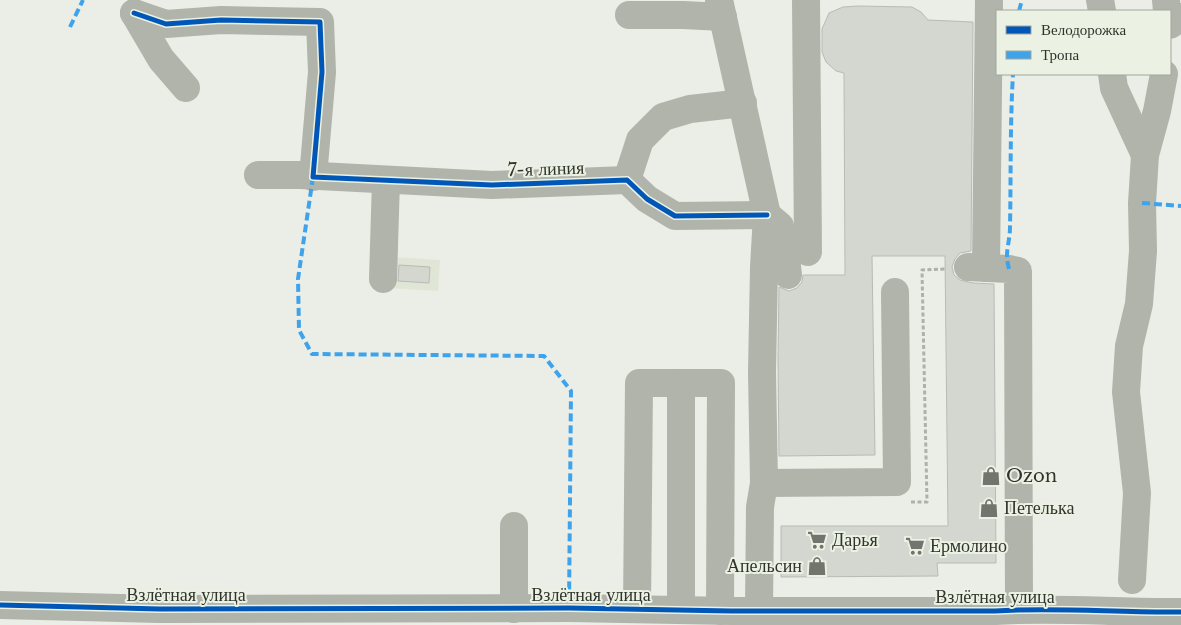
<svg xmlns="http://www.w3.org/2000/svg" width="1181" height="625" font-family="'Libre Baskerville',serif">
  <rect width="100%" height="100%" fill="#ebeee6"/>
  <polygon fill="#dfe6d6" points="374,256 440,260 438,291 372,287"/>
  <g fill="#d4d7d0" stroke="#b8bbb5">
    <polygon points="858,6 912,7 921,12 928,20 973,22 971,251 960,253 955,259 952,267 954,275 960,280 973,283 994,284 996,563 937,563 938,576 781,577 781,526 948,526 945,256 872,256 875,455 779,456 778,359 779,287 789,291 797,288 802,282 803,275 845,275 844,73 836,71 826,62 822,52 822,29 829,13 843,7"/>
    <polygon points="399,265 430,267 429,283 398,281"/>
  </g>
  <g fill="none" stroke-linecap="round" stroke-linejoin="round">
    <polyline stroke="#adb1a8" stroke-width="3" stroke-dasharray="4 2.5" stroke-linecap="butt" points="911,502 927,502 922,270 945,269"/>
    <g stroke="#b0b4aa" stroke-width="28">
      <polyline points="719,0 767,215 764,267 762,372 764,483 760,507 759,610"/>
      <polyline points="806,0 808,252"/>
      <polyline points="1100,0 1102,11"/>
      <polyline points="1166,0 1167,11"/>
      <polyline points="134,13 166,24 221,20 320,22 322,72 313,177"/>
      <polyline points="134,13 161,59 186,88"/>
      <polyline points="629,15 683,15 723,17"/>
      <polyline points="1170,25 1181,17"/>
      <polyline points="1112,74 1114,88 1145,155"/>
      <polyline points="258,175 300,175 492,185 627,180 647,199 675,216 767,215"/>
      <polyline points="627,180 640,140 663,117 690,109 743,103"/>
      <polyline points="767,215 780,226 785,248 788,275"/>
      <polyline points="968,267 1009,269 1018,271 1019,609"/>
      <polyline points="986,268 989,0"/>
      <polyline points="383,279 386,180"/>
      <polyline points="764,483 897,482 895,292"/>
      <polyline points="514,526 514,609"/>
      <polyline points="1132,580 1137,493 1126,392 1129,346 1139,304 1143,251 1142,203 1145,155 1157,111 1164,74"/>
      <path d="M0,605L160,609L569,608L731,611H995C1057,607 1119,613 1181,612"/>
      <polyline points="637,609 639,383 721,383 720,611"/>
      <polyline points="681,610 681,384"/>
    </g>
    <g stroke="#3ea3eb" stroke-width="4" stroke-dasharray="8 4" stroke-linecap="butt">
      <polyline points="1019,11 1022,0"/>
      <polyline points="70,27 83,0"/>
      <polyline points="313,177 298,279 299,330 312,354 544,356 571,391 569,608"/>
      <polyline points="1142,203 1181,206"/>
      <path d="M1009,269C1004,251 1010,244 1010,227C1011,176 1010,125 1013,74"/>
    </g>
    <g stroke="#ebf2e3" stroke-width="8">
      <g id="cycleway">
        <polyline points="134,13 166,24 221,20 320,22 322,72 313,177 492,185 627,180 647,199 675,216 767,215"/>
        <path d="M0,605L160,609L569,608L731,611H995C1057,607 1119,613 1181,612"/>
      </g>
    </g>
    <use href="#cycleway" stroke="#0057b8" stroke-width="5"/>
  </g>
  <defs>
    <g id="shop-bare" transform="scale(1.5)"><path d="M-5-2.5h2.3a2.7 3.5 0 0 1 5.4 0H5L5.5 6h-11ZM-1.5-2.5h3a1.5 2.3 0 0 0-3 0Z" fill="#72756e" stroke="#ebf2e3" stroke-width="2.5" paint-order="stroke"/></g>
    <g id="supermarket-bare" transform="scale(1.5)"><path d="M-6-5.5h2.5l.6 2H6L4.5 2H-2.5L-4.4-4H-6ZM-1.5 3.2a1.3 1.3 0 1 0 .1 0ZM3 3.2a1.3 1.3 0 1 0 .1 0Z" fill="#72756e" stroke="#ebf2e3" stroke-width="2.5" paint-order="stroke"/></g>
  </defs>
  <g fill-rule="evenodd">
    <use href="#shop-bare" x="991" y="476"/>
    <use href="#shop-bare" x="989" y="508"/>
    <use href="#supermarket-bare" x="817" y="540"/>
    <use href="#supermarket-bare" x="915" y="546"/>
    <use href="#shop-bare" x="817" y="566"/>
  </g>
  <g text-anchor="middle" stroke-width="4" stroke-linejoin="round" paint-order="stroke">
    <g font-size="18" fill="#31342e" stroke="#ebf2e3">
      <text transform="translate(546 169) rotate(-2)" y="6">7-я линия</text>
      <text x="186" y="601">Взлётная улица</text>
      <text x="591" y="601">Взлётная улица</text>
      <text x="995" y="603">Взлётная улица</text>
    </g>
    <g font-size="18" fill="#31342e" stroke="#ebf2e3" text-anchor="start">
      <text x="1006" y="482">Ozon</text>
      <text x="1004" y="514">Петелька</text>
      <text x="832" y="546">Дарья</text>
      <text x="930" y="552">Ермолино</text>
      <text x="802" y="572" text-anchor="end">Апельсин</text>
    </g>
  </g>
  <rect x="996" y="10" width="175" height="65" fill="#ebf2e3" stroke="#a1a69b"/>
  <rect x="1006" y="26" width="25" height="8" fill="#0057b8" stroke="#a1a69b"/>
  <text x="1041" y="35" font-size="15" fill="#31342e">Велодорожка</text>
  <rect x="1006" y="51" width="25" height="8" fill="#3ea3eb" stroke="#a1a69b"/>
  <text x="1041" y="60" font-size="15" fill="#31342e">Тропа</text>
</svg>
